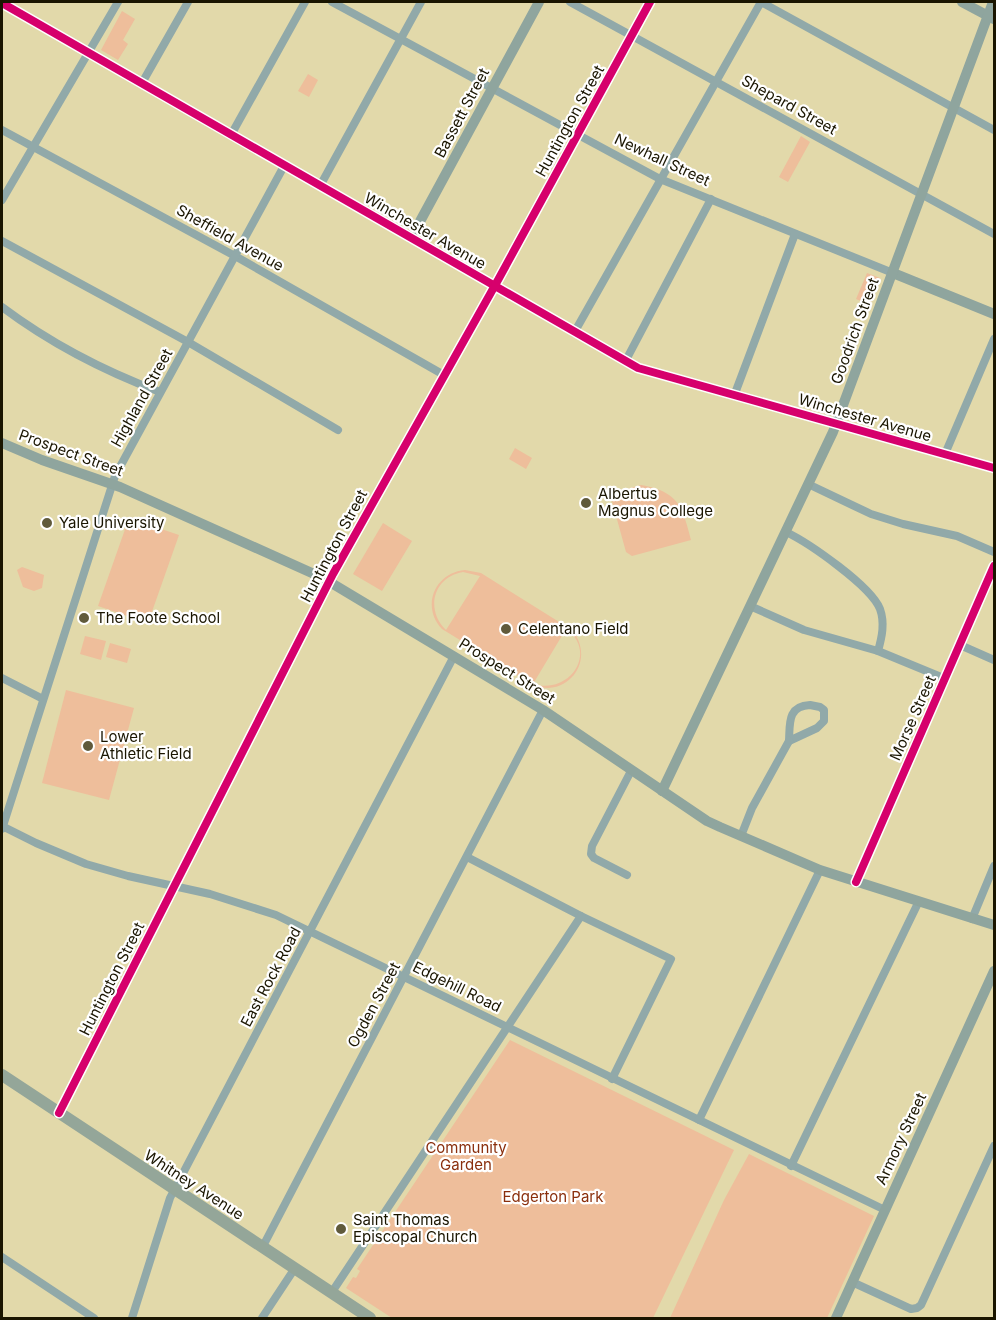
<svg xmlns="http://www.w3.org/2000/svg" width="996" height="1320" font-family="Inter,sans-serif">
  <rect width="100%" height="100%" fill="#e2d9aa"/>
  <g fill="#eebe9b" fill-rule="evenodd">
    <polygon points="122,11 135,19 123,40 128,44 118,60 101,50"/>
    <polygon points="308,74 318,80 309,97 298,91"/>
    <polygon points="801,136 810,142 788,182 779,177"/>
    <polygon points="867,273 880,278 870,305 856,299"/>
    <polygon points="515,448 532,458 526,469 509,459"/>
    <path d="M641,485C679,492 682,506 691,540L632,556L626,552L610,494Z"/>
    <polygon points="129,518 179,535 148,623 98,606"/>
    <polygon points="383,523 412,541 382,591 353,574"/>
    <polygon points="22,567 44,575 42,588 34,591 23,587 17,570"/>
    <path d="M465,570L481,573L572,630C596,659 569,697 535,686L442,629C421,607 434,573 465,570ZM463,572L480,576L446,630C425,610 433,577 463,572ZM566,629C598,651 571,695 533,684Z"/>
    <polygon points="85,636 106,641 101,660 80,654"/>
    <polygon points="110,643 131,649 127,663 106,657"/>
    <polygon points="66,690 134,708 109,800 42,783"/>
    <polygon points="510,1040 734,1150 653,1318 392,1318 346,1288 353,1277 356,1278 360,1271 357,1269"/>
    <polygon points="749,1154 874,1216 827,1318 670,1318 724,1200"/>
  </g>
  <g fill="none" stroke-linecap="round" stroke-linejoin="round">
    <g stroke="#91a9a9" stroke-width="8">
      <polyline points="332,2 660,179 893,273"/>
      <polyline points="570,2 994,234"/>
      <polyline points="142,83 188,2"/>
      <polyline points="2,130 235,256 444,375"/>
      <polyline points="231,135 305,2"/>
      <polyline points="320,186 421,2"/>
      <polyline points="2,200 118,2"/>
      <polyline points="2,241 188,342 338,430"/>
      <path d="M2,307C50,343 104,371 160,392"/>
      <polyline points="574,333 761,2 994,130"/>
      <polyline points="625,362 711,199"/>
      <polyline points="734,396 795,234"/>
      <polyline points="945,454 994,339"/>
      <polyline points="808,484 871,514 903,524 957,536 994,552"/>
      <path d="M786,532C809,543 871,586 880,609C885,623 882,637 878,651"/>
      <polyline points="750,606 804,630 878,651 946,679"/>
      <polyline points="960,645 994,660"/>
      <polyline points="2,678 43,699"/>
      <path d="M810,705L820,707L824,710V721L817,728L789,741C790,724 787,706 810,705Z"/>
      <polyline points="2,826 36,843 86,864 128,876 210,894 276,915 885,1210"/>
      <polyline points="2,829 115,476 284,166"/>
      <polyline points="741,836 752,808 789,741"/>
      <polyline points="467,857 581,916 671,959 612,1079"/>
      <polyline points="627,875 594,858 591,854 592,846 631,771"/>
      <polyline points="972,919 994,866"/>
      <polyline points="59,1113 333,574 498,280 650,2"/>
      <polyline points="699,1120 820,870"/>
      <polyline points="791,1166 919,901"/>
      <polyline points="262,1248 543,710"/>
      <polyline points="2,1257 94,1318"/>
      <polyline points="852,1282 911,1309 917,1308 921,1305 994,1146"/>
      <polyline points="332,1292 581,916"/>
      <polyline points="132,1318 170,1198 454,656"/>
      <polyline points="262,1318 295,1268"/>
    </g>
    <g stroke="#8fa59e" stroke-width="10">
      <polyline points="962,2 994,19"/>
      <polyline points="2,3 638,368 994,468"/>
      <polyline points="411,238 539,2"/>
      <polyline points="893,273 994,314"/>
      <polyline points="2,443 42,460 120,487 323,578 543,710 707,821 720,827 820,870 994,925"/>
      <polyline points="662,791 833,432 993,2"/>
      <polyline points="856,882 994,566"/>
      <polyline points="836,1318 994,971"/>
    </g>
    <polyline stroke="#94a699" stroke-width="12" points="2,1075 370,1318"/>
    <g stroke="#fff" stroke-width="11">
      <g id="cycleway">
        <polyline points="2,3 638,368 994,468"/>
        <polyline points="856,882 994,566"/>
        <polyline points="59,1113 333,574 498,280 650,2"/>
      </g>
    </g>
    <use href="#cycleway" stroke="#d6006c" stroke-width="8"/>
  </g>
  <g fill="#605a3b" stroke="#fff" stroke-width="2">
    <circle cx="586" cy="503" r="6"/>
    <circle cx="47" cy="523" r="6"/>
    <circle cx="84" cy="618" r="6"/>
    <circle cx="506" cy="629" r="6"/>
    <circle cx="88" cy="746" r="6"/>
    <circle cx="341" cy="1229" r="6"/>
  </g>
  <g text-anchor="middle" stroke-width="4.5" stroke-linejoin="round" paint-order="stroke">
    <g font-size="15" fill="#1a1500" stroke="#fff">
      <text transform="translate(789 105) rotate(29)" y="5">Shepard Street</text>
      <text transform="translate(462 113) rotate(-62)" y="5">Bassett Street</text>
      <text transform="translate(570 121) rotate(-61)" y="5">Huntington Street</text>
      <text transform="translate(662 160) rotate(25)" y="5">Newhall Street</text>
      <text transform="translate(425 231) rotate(30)" y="5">Winchester Avenue</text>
      <text transform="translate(230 238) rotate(29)" y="5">Sheffield Avenue</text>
      <text transform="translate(855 331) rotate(-70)" y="5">Goodrich Street</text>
      <text transform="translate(142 398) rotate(-61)" y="5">Highland Street</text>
      <text transform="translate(865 418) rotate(16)" y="5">Winchester Avenue</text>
      <text transform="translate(71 453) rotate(20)" y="5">Prospect Street</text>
      <text transform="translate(334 546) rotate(-62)" y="5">Huntington Street</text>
      <text transform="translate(507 671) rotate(32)" y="5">Prospect Street</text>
      <text transform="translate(913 718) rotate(-66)" y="5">Morse Street</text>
      <text transform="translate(271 977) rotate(-62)" y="5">East Rock Road</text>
      <text transform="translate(112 979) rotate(-63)" y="5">Huntington Street</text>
      <text transform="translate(457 987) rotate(26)" y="5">Edgehill Road</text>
      <text transform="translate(374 1005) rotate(-62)" y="5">Ogden Street</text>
      <text transform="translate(901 1139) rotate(-65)" y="5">Armory Street</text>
      <text transform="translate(194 1185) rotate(33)" y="5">Whitney Avenue</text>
    </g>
    <g font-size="15" fill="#1a1500" stroke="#fff" text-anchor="start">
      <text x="598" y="499">Albertus<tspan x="598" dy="17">Magnus College</tspan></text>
      <text x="59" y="528">Yale University</text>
      <text x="96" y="623">The Foote School</text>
      <text x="518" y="634">Celentano Field</text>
      <text x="100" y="742">Lower<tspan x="100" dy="17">Athletic Field</tspan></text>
      <text x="353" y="1225">Saint Thomas<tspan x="353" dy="17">Episcopal Church</tspan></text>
    </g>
    <g font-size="15" fill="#8a2f0d" stroke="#fff">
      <text x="466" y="1153">Community<tspan x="466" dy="17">Garden</tspan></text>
      <text x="553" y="1202">Edgerton Park</text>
    </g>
  </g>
  <rect width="996" height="1320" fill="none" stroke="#1a1500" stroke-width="6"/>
</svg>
